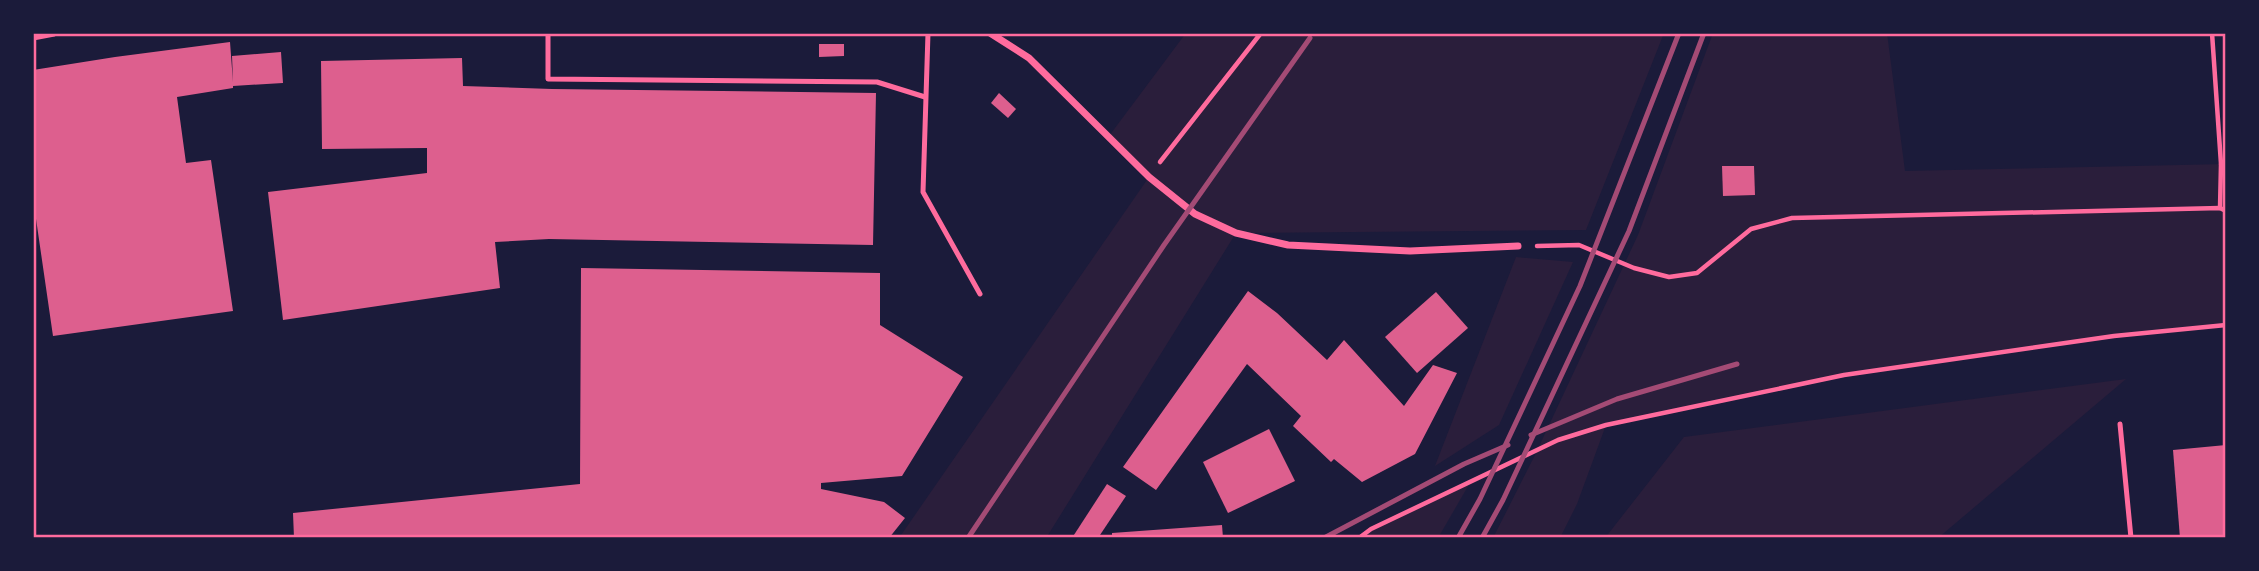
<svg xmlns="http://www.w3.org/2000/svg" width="2259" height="571" font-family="Merriweather,serif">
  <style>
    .green { fill: #2a1e3b }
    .building { fill: #dd5f8e }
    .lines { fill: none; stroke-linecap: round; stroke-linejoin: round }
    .path { stroke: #ff6b9d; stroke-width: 4.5 }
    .service { stroke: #ff6b9d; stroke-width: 5 }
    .minor { stroke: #ff6b9d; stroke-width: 7 }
    .rail { stroke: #a44b75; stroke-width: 5 }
    .neatline { fill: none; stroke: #ff6b9d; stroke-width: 2.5 }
  </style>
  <rect width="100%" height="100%" fill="#1b1b3a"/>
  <g class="green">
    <path d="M 1186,33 L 1664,33 L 1586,230 L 1236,233 L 1048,535 L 1051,538 L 899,538 L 1149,177 L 1109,136 Z"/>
    <path d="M 1713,33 L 1887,33 L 1905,171 L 2226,164 L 2226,325 L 2114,336 L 1844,375 L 1606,425 L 1577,504 L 1560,538 L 1493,538 L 1535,455 L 1638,235 Z"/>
    <path d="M 1516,257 L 1573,262 L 1499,425 L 1435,466 Z"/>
    <path d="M 2126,379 L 1938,538 L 1605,538 L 1684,437 Z"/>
    <path d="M 1471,481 L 1438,538 L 1355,538 Z"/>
  </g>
  <g class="building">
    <path d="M 230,42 L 233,82 L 232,56 L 281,52 L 283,83 L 233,86 L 233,88 L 177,97 L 186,163 L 211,160 L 233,311 L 53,336 L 33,198 L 33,70 L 115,57 Z"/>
    <path d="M 819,44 L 844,44 L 844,56 L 819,57 Z"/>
    <path d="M 462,58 L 463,86 L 552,89 L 876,93 L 873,245 L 549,239 L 495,242 L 500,288 L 283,320 L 268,192 L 427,173 L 427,148 L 322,149 L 321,61 Z"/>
    <path d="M 999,93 L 1016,109 L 1008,118 L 991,103 Z"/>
    <path d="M 1722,166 L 1754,166 L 1755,195 L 1723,196 Z"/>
    <path d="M 581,268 L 880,273 L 880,325 L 963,377 L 902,476 L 821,483 L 821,489 L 884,502 L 905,518 L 889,538 L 294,538 L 293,513 L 580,484 Z"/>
    <path d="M 1248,291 L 1277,313 L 1327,360 L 1344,340 L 1404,406 L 1433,365 L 1457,373 L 1415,454 L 1362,482 L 1334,459 L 1331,462 L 1293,426 L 1301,416 L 1247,364 L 1156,490 L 1123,467 Z"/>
    <path d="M 1436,292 L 1468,328 L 1417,373 L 1385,337 Z"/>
    <path d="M 1269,429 L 1295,481 L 1228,513 L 1203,462 Z"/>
    <path d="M 2226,445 L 2226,538 L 2180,538 L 2173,450 Z"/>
    <path d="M 1107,484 L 1126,496 L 1098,538 L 1072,538 Z"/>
    <path d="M 1222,525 L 1223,538 L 1112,538 L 1112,533 Z"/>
  </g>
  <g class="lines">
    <g class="path">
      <path d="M 2212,33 L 2221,164"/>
      <path d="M 1160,162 L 1261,33"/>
      <path d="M 2220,208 L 2221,164 L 2226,164"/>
      <path d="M 1537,246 L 1579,245 L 1634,268 L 1669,277 L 1697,273 L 1751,229 L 1792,218 L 2220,208 L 2226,211"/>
      <path d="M 1359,538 L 1371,529 L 1558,440 L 1606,425 L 1844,375 L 2114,336 L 2226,325"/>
    </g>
    <g class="service">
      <path d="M 548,33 L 548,79 L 877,82 L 925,97"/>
      <path d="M 928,33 L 923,192 L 980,294"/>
      <path d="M 2120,424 L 2131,538"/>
    </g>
    <g class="minor">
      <path d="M 990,33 L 1029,58 L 1149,177 L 1195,214 L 1236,233 L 1288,245 L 1410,251 L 1518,246"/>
      <path d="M 33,37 L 54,33"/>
    </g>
    <g class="rail">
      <path d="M 1531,435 L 1617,399 L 1737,364"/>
      <path d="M 968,538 L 1164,245 L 1310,38"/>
      <path d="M 1324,538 L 1464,464 L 1508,445"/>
      <path d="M 1458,538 L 1480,499 L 1580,286 L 1679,33"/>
      <path d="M 1482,538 L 1503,500 L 1629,231 L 1704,33"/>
    </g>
  </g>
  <rect width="2259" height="571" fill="none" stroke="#1b1b3a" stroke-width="70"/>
  <rect x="35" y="35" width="2189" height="501" class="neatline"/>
</svg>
